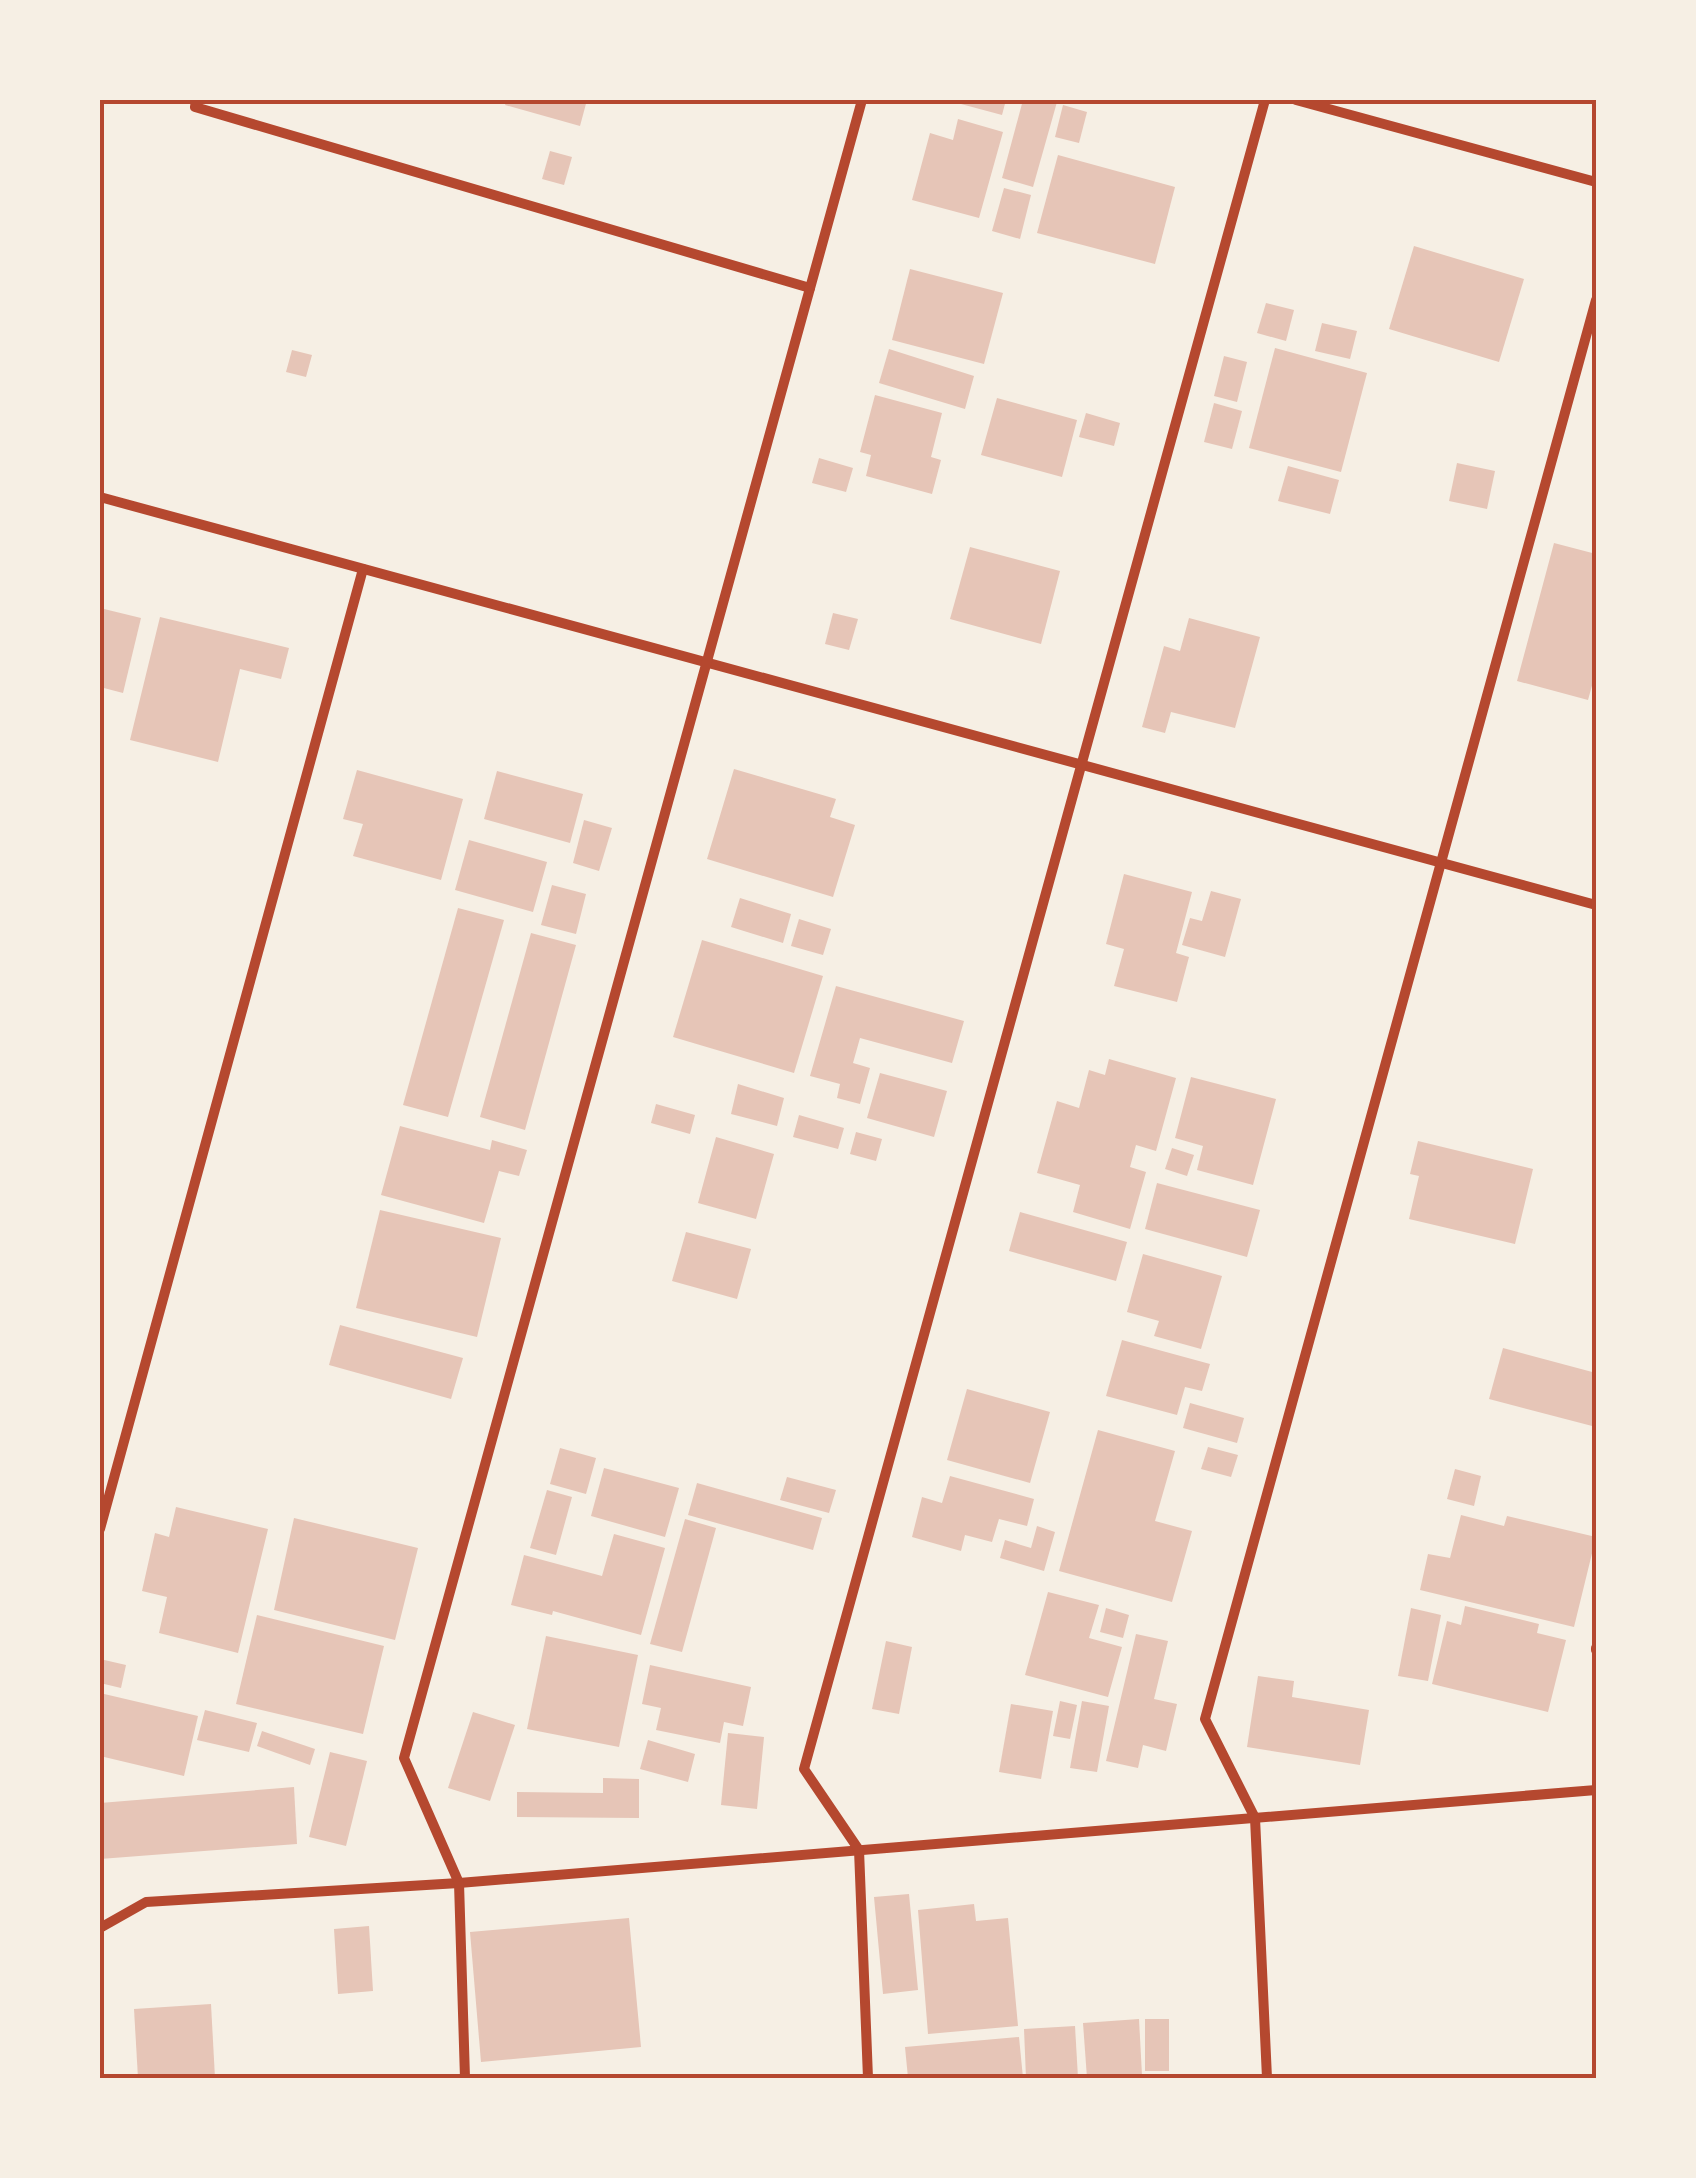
<svg xmlns="http://www.w3.org/2000/svg" width="1696" height="2178" font-family="'Roboto Condensed',sans-serif">
  <style>
    .building { fill: #e6c5b7 }
    .lines { fill: none; stroke-linecap: round; stroke-linejoin: round }
    .minor { stroke: #b5482f; stroke-width: 10 }
    .neatline { fill: none; stroke: #b5482f; stroke-width: 4 }
  </style>
  <rect width="100%" height="100%" fill="#f6efe4"/>
  <g class="building">
    <path d="M 507,100 L 587,100 L 580,126 L 505,105 Z"/>
    <path d="M 962,100 L 1006,100 L 1002,115 L 961,104 Z"/>
    <path d="M 1023,100 L 1057,102 L 1033,187 L 1002,178 Z"/>
    <path d="M 1063,105 L 1087,112 L 1079,143 L 1055,137 Z"/>
    <path d="M 958,119 L 1003,132 L 979,218 L 912,200 L 930,133 L 953,140 Z"/>
    <path d="M 550,151 L 572,157 L 564,185 L 542,179 Z"/>
    <path d="M 1058,155 L 1175,187 L 1155,264 L 1037,233 Z"/>
    <path d="M 1004,188 L 1031,195 L 1020,239 L 992,231 Z"/>
    <path d="M 1414,246 L 1524,279 L 1499,362 L 1389,329 Z"/>
    <path d="M 910,269 L 1003,293 L 984,364 L 892,340 Z"/>
    <path d="M 1266,303 L 1294,310 L 1286,341 L 1257,333 Z"/>
    <path d="M 1322,323 L 1357,331 L 1350,359 L 1315,351 Z"/>
    <path d="M 1275,348 L 1367,373 L 1341,472 L 1249,448 Z"/>
    <path d="M 889,349 L 974,376 L 965,409 L 879,383 Z"/>
    <path d="M 292,350 L 312,355 L 306,377 L 286,372 Z"/>
    <path d="M 1224,356 L 1247,362 L 1237,402 L 1214,396 Z"/>
    <path d="M 875,395 L 942,413 L 931,457 L 941,460 L 932,494 L 866,476 L 871,455 L 860,452 Z"/>
    <path d="M 997,398 L 1077,420 L 1062,477 L 981,455 Z"/>
    <path d="M 1214,403 L 1242,411 L 1232,449 L 1204,442 Z"/>
    <path d="M 1086,413 L 1120,423 L 1114,446 L 1079,437 Z"/>
    <path d="M 819,458 L 853,468 L 846,492 L 812,483 Z"/>
    <path d="M 1457,463 L 1495,471 L 1487,509 L 1449,501 Z"/>
    <path d="M 1288,466 L 1339,480 L 1330,514 L 1278,501 Z"/>
    <path d="M 1554,543 L 1596,554 L 1596,683 L 1593,682 L 1588,700 L 1517,681 Z"/>
    <path d="M 970,547 L 1060,571 L 1041,644 L 950,619 Z"/>
    <path d="M 100,608 L 141,618 L 123,693 L 100,687 Z"/>
    <path d="M 833,613 L 858,619 L 849,650 L 825,644 Z"/>
    <path d="M 160,617 L 289,648 L 281,679 L 240,669 L 218,762 L 130,740 Z"/>
    <path d="M 1189,618 L 1260,637 L 1235,728 L 1171,712 L 1165,733 L 1142,727 L 1164,646 L 1180,651 Z"/>
    <path d="M 734,769 L 836,799 L 830,817 L 855,825 L 833,897 L 707,859 Z"/>
    <path d="M 357,770 L 463,799 L 441,880 L 353,856 L 363,824 L 343,819 Z"/>
    <path d="M 497,771 L 583,794 L 570,843 L 484,819 Z"/>
    <path d="M 584,820 L 612,828 L 599,871 L 573,863 Z"/>
    <path d="M 469,840 L 547,862 L 533,912 L 455,890 Z"/>
    <path d="M 1124,874 L 1192,892 L 1176,953 L 1189,957 L 1177,1002 L 1114,986 L 1124,949 L 1106,944 Z"/>
    <path d="M 552,885 L 586,894 L 576,934 L 541,925 Z"/>
    <path d="M 1211,891 L 1241,899 L 1225,957 L 1182,945 L 1190,918 L 1202,921 Z"/>
    <path d="M 740,898 L 791,914 L 783,943 L 731,927 Z"/>
    <path d="M 458,908 L 504,920 L 448,1117 L 403,1105 Z"/>
    <path d="M 799,919 L 831,929 L 823,955 L 791,946 Z"/>
    <path d="M 531,933 L 576,945 L 525,1130 L 480,1117 Z"/>
    <path d="M 702,940 L 823,976 L 794,1073 L 673,1037 Z"/>
    <path d="M 836,986 L 964,1021 L 952,1063 L 860,1038 L 853,1063 L 870,1068 L 860,1104 L 837,1098 L 840,1084 L 810,1076 Z"/>
    <path d="M 1109,1059 L 1176,1078 L 1156,1151 L 1136,1145 L 1130,1167 L 1146,1172 L 1130,1229 L 1073,1212 L 1080,1185 L 1037,1173 L 1057,1101 L 1079,1108 L 1089,1070 L 1105,1075 Z"/>
    <path d="M 880,1073 L 947,1091 L 934,1137 L 867,1118 Z"/>
    <path d="M 1191,1077 L 1276,1099 L 1253,1185 L 1197,1170 L 1203,1146 L 1175,1138 Z"/>
    <path d="M 738,1084 L 784,1098 L 777,1126 L 731,1114 Z"/>
    <path d="M 656,1104 L 695,1115 L 690,1134 L 651,1123 Z"/>
    <path d="M 799,1115 L 844,1128 L 838,1149 L 793,1137 Z"/>
    <path d="M 400,1126 L 490,1150 L 492,1140 L 527,1150 L 519,1176 L 499,1171 L 484,1223 L 381,1195 Z"/>
    <path d="M 856,1132 L 882,1139 L 876,1161 L 850,1154 Z"/>
    <path d="M 716,1137 L 774,1154 L 756,1219 L 698,1203 Z"/>
    <path d="M 1418,1141 L 1533,1169 L 1515,1244 L 1409,1219 L 1419,1176 L 1410,1174 Z"/>
    <path d="M 1172,1148 L 1194,1155 L 1187,1176 L 1165,1169 Z"/>
    <path d="M 1157,1183 L 1260,1210 L 1247,1257 L 1145,1229 Z"/>
    <path d="M 380,1210 L 501,1238 L 477,1337 L 356,1308 Z"/>
    <path d="M 1020,1212 L 1127,1242 L 1116,1281 L 1009,1251 Z"/>
    <path d="M 686,1232 L 751,1249 L 737,1299 L 672,1281 Z"/>
    <path d="M 1143,1254 L 1222,1276 L 1201,1349 L 1154,1336 L 1159,1321 L 1127,1312 Z"/>
    <path d="M 340,1325 L 463,1358 L 451,1399 L 329,1365 Z"/>
    <path d="M 1122,1340 L 1210,1364 L 1202,1391 L 1185,1387 L 1177,1415 L 1106,1396 Z"/>
    <path d="M 1503,1348 L 1596,1373 L 1596,1427 L 1489,1399 Z"/>
    <path d="M 967,1389 L 1050,1412 L 1030,1483 L 947,1460 Z"/>
    <path d="M 1190,1403 L 1244,1418 L 1237,1443 L 1183,1428 Z"/>
    <path d="M 1098,1430 L 1175,1451 L 1155,1521 L 1192,1531 L 1172,1602 L 1059,1571 Z"/>
    <path d="M 1208,1447 L 1238,1455 L 1231,1477 L 1201,1469 Z"/>
    <path d="M 560,1448 L 596,1458 L 586,1494 L 550,1484 Z"/>
    <path d="M 604,1468 L 679,1488 L 665,1537 L 591,1516 Z"/>
    <path d="M 1455,1469 L 1481,1476 L 1474,1506 L 1447,1499 Z"/>
    <path d="M 950,1476 L 1034,1499 L 1027,1526 L 999,1519 L 992,1542 L 965,1535 L 961,1551 L 912,1537 L 922,1497 L 942,1503 Z"/>
    <path d="M 787,1477 L 836,1490 L 829,1513 L 780,1500 Z"/>
    <path d="M 697,1483 L 822,1518 L 813,1550 L 688,1515 Z"/>
    <path d="M 547,1490 L 572,1497 L 556,1555 L 530,1548 Z"/>
    <path d="M 176,1507 L 268,1529 L 238,1653 L 159,1633 L 167,1597 L 142,1591 L 155,1533 L 169,1537 Z"/>
    <path d="M 1461,1515 L 1504,1526 L 1507,1516 L 1596,1537 L 1574,1627 L 1420,1590 L 1428,1554 L 1450,1558 Z"/>
    <path d="M 294,1518 L 418,1548 L 395,1640 L 274,1610 Z"/>
    <path d="M 685,1519 L 716,1528 L 682,1652 L 650,1644 Z"/>
    <path d="M 1037,1526 L 1055,1532 L 1044,1571 L 1000,1558 L 1005,1540 L 1031,1548 Z"/>
    <path d="M 614,1534 L 665,1548 L 641,1635 L 553,1611 L 552,1615 L 511,1605 L 524,1555 L 602,1576 Z"/>
    <path d="M 1048,1592 L 1099,1605 L 1089,1638 L 1122,1647 L 1108,1697 L 1025,1675 Z"/>
    <path d="M 1465,1606 L 1539,1624 L 1537,1633 L 1566,1640 L 1548,1712 L 1432,1684 L 1447,1621 L 1461,1625 Z"/>
    <path d="M 1106,1608 L 1129,1615 L 1123,1638 L 1100,1632 Z"/>
    <path d="M 1411,1608 L 1441,1615 L 1428,1681 L 1398,1676 Z"/>
    <path d="M 257,1615 L 384,1646 L 363,1734 L 236,1704 Z"/>
    <path d="M 1136,1634 L 1168,1641 L 1154,1699 L 1177,1704 L 1166,1751 L 1143,1745 L 1138,1768 L 1106,1761 Z"/>
    <path d="M 546,1636 L 638,1655 L 619,1747 L 527,1729 Z"/>
    <path d="M 886,1641 L 912,1647 L 899,1714 L 872,1709 Z"/>
    <path d="M 100,1659 L 126,1665 L 121,1688 L 100,1683 Z"/>
    <path d="M 650,1665 L 751,1687 L 743,1726 L 724,1722 L 720,1743 L 656,1730 L 661,1708 L 642,1704 Z"/>
    <path d="M 1258,1676 L 1294,1681 L 1292,1697 L 1369,1710 L 1360,1765 L 1247,1747 Z"/>
    <path d="M 100,1693 L 198,1716 L 184,1776 L 100,1756 Z"/>
    <path d="M 1060,1701 L 1077,1705 L 1070,1739 L 1053,1736 Z"/>
    <path d="M 1082,1701 L 1109,1706 L 1097,1772 L 1070,1768 Z"/>
    <path d="M 1011,1704 L 1053,1711 L 1041,1779 L 999,1772 Z"/>
    <path d="M 205,1710 L 257,1723 L 249,1752 L 197,1740 Z"/>
    <path d="M 473,1712 L 515,1725 L 490,1801 L 448,1788 Z"/>
    <path d="M 262,1731 L 315,1749 L 310,1765 L 257,1746 Z"/>
    <path d="M 728,1733 L 764,1737 L 757,1809 L 721,1805 Z"/>
    <path d="M 648,1740 L 695,1754 L 688,1782 L 640,1769 Z"/>
    <path d="M 330,1752 L 367,1761 L 346,1846 L 309,1837 Z"/>
    <path d="M 603,1778 L 639,1779 L 639,1818 L 517,1817 L 517,1792 L 603,1793 Z"/>
    <path d="M 294,1787 L 297,1844 L 100,1859 L 100,1803 Z"/>
    <path d="M 909,1894 L 918,1990 L 883,1994 L 874,1897 Z"/>
    <path d="M 974,1904 L 976,1921 L 1008,1918 L 1018,2026 L 928,2034 L 918,1910 Z"/>
    <path d="M 629,1918 L 641,2047 L 481,2062 L 470,1932 Z"/>
    <path d="M 369,1926 L 373,1991 L 338,1994 L 334,1929 Z"/>
    <path d="M 211,2004 L 215,2078 L 138,2078 L 134,2009 Z"/>
    <path d="M 1139,2019 L 1142,2075 L 1087,2078 L 1083,2023 Z"/>
    <rect x="1145" y="2019" width="24" height="52"/>
    <path d="M 1075,2026 L 1078,2078 L 1026,2078 L 1024,2029 Z"/>
    <path d="M 1019,2037 L 1023,2078 L 908,2078 L 905,2047 Z"/>
  </g>
  <g class="lines">
    <g class="minor">
      <path d="M 196,100 L 195,107 L 810,288"/>
      <path d="M 1296,100 L 1596,182"/>
      <path d="M 100,497 L 1596,905"/>
      <path d="M 100,1529 L 363,569"/>
      <path d="M 1596,1648 L 1596,1650"/>
      <path d="M 100,1928 L 146,1902 L 459,1883 L 1596,1790"/>
      <path d="M 465,2078 L 459,1883 L 404,1758 L 862,100"/>
      <path d="M 868,2078 L 859,1850 L 804,1769 L 1265,100"/>
      <path d="M 1267,2078 L 1255,1818 L 1205,1719 L 1596,300"/>
    </g>
  </g>
  <rect width="1696" height="2178" fill="none" stroke="#f6efe4" stroke-width="205"/>
  <rect x="102" y="102" width="1492" height="1974" class="neatline"/>
</svg>
